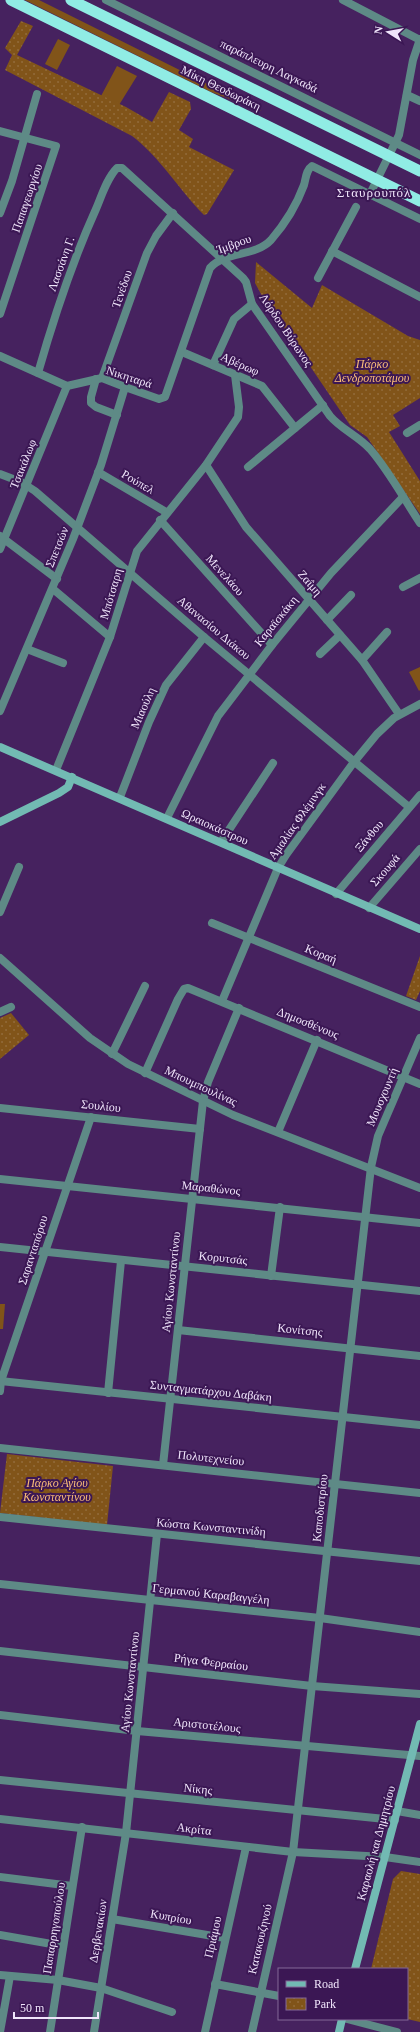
<svg xmlns="http://www.w3.org/2000/svg" width="420" height="2032" font-family="Georgia,serif">
  <style>
    .grass { fill: #815419 }
    .park { fill: url(#park-dots) }
    .lines { fill: none; stroke-linecap: round; stroke-linejoin: round }
    .minor { stroke: #5e8a86; stroke-width: 8 }
    .tertiary { stroke: #5e8a86; stroke-width: 8 }
    .secondary { stroke: #72bab3; stroke-width: 8 }
    .trunk { stroke: #90ece4; stroke-width: 11 }
    .labels { text-anchor: middle; dominant-baseline: central; stroke-width: 4; stroke-linejoin: round; paint-order: stroke }
    .street-label { font-size: 12px; fill: #f0e5fb; stroke: #3b1754 }
    .park-label { font-size: 12px; font-style: italic; fill: #fabd78; stroke: #3b1754 }
    .neighbourhood-label { font-size: 13px; letter-spacing: 1px; fill: #f0e5fb; stroke: #3b1754 }
  </style>
  <defs>
    <pattern id="park-dots" width="8" height="8" patternUnits="userSpaceOnUse"><rect width="8" height="8" fill="#815419"/><path d="M2 2h.1M6 6h.1" fill="none" stroke="#936c3b" stroke-width="1.8" stroke-linecap="round"/></pattern>
  </defs>
  <rect width="100%" height="100%" fill="#46225f"/>
  <g class="grass">
    <path d="M 25,0 L 39,0 L 262,111 L 211,92 Z"/>
    <path d="M 58,39 L 70,45 L 57,70 L 45,64 Z"/>
    <path d="M 117,66 L 137,76 L 119,105 L 101,96 Z"/>
    <path d="M 420,667 L 420,690 L 419,691 L 409,672 Z"/>
    <path d="M 0,1304 L 5,1304 L 3,1329 L 0,1329 Z"/>
  </g>
  <g class="park">
    <path d="M 21,21 L 33,26 L 17,55 L 126,107 L 152,122 L 169,92 L 190,102 L 191,109 L 179,130 L 193,139 L 189,147 L 234,170 L 207,214 L 204,215 C 179,190 160,157 132,136 L 5,70 L 12,55 L 5,48 Z"/>
    <path d="M 256,262 L 312,308 L 322,285 L 408,336 L 420,340 L 420,398 L 393,415 L 400,426 L 389,432 L 420,481 L 420,514 L 367,437 L 350,425 L 261,294 L 255,283 Z"/>
    <path d="M 420,956 L 420,991 L 416,1000 L 406,996 Z"/>
    <path d="M 11,1013 L 29,1035 L 0,1059 L 0,1018 Z"/>
    <path d="M 7,1454 L 113,1466 L 107,1525 L 0,1513 Z"/>
    <path d="M 401,1871 L 420,1874 L 420,2022 L 407,2019 L 407,1969 L 371,1969 L 393,1879 Z"/>
  </g>
  <g class="lines">
    <g class="minor">
      <path d="M 407,95 L 420,101"/>
      <path d="M 0,131 L 56,146 L 0,314"/>
      <path d="M 0,213 L 12,181 L 37,94"/>
      <path d="M 332,251 L 420,297"/>
      <path d="M 318,278 L 356,207"/>
      <path d="M 182,352 L 262,386 L 295,428"/>
      <path d="M 0,356 L 67,386 L 102,378 L 125,387"/>
      <path d="M 213,365 L 234,319 L 252,304"/>
      <path d="M 38,373 C 54,317 72,262 96,209 C 102,195 107,178 117,168 L 122,168 L 243,278 L 246,282 L 252,304 L 330,416 C 341,429 358,436 370,449 C 389,471 404,499 420,523"/>
      <path d="M 102,378 L 147,253 L 156,236 L 173,213"/>
      <path d="M 96,379 L 91,397 L 91,403 L 96,407 L 117,415"/>
      <path d="M 407,433 L 420,425"/>
      <path d="M 206,465 L 246,527 L 362,660 L 399,714"/>
      <path d="M 248,467 L 323,405"/>
      <path d="M 98,472 L 166,512"/>
      <path d="M 0,474 L 21,482 L 35,491 L 204,637 L 409,807"/>
      <path d="M 160,520 L 272,645"/>
      <path d="M 0,536 L 57,579"/>
      <path d="M 0,549 L 67,386"/>
      <path d="M 403,587 L 420,578"/>
      <path d="M 53,589 L 110,637"/>
      <path d="M 327,620 L 351,595"/>
      <path d="M 27,649 L 63,663"/>
      <path d="M 320,654 L 340,635"/>
      <path d="M 362,660 L 387,632"/>
      <path d="M 56,770 L 110,637 L 137,551 L 206,465 L 238,417 L 239,407 L 235,375"/>
      <path d="M 120,797 L 149,722 L 166,685 L 204,637"/>
      <path d="M 167,818 L 218,716 L 272,645 L 331,573 L 403,497"/>
      <path d="M 221,842 L 273,763"/>
      <path d="M 336,894 L 420,795"/>
      <path d="M 369,908 L 420,849"/>
      <path d="M 0,912 L 19,867"/>
      <path d="M 212,923 L 420,1007"/>
      <path d="M 222,1001 L 278,868 L 286,855 L 354,762 L 377,734 L 394,718 L 420,704"/>
      <path d="M 0,1012 L 11,1007"/>
      <path d="M 112,1054 L 145,986"/>
      <path d="M 145,1073 L 178,999 L 184,989 L 188,988 L 420,1084"/>
      <path d="M 203,1101 L 208,1082 L 239,1008"/>
      <path d="M 0,1108 L 200,1129"/>
      <path d="M 278,1132 L 317,1040"/>
      <path d="M 0,1179 L 420,1223"/>
      <path d="M 0,1247 L 420,1291"/>
      <path d="M 271,1276 L 280,1207"/>
      <path d="M 178,1330 L 420,1356"/>
      <path d="M 0,1381 L 420,1425"/>
      <path d="M 0,1391 L 1,1381 L 91,1117"/>
      <path d="M 108,1393 L 121,1261"/>
      <path d="M 0,1584 L 320,1618 L 420,1632"/>
      <path d="M 0,1651 L 312,1686 L 420,1694"/>
      <path d="M 0,1715 L 137,1731 L 420,1756"/>
      <path d="M 0,1780 L 395,1820"/>
      <path d="M 397,1811 L 420,1815"/>
      <path d="M 385,1857 L 420,1862"/>
      <path d="M 0,1877 L 72,1886"/>
      <path d="M 112,1919 L 225,1938"/>
      <path d="M 0,1935 L 63,1946"/>
      <path d="M 0,1975 L 58,1980 L 101,1988 L 172,2012"/>
      <path d="M 215,1984 L 279,1996"/>
      <path d="M 347,2019 L 397,2032"/>
      <path d="M 0,2032 L 10,1976"/>
      <path d="M 50,2032 L 82,1827"/>
      <path d="M 94,2032 L 126,1833 L 157,1534"/>
      <path d="M 205,2032 L 246,1847"/>
      <path d="M 252,2032 L 293,1852 L 371,1167 L 378,1136 L 420,1038"/>
    </g>
    <g class="tertiary">
      <path d="M 106,0 L 420,155"/>
      <path d="M 343,0 L 420,40"/>
      <path d="M 370,194 L 399,135 L 413,60 L 420,39"/>
      <path d="M 0,711 L 73,539 L 101,465 L 125,387 L 159,399 L 165,397 L 210,268 C 225,251 255,257 271,240 C 284,225 297,204 304,185 C 306,178 306,170 312,166 L 420,219"/>
      <path d="M 0,958 L 90,1038 L 128,1064 L 233,1115 L 420,1188"/>
      <path d="M 0,1448 L 420,1493"/>
      <path d="M 163,1465 L 203,1101"/>
      <path d="M 0,1517 L 420,1561"/>
      <path d="M 0,1819 L 293,1852 L 385,1857"/>
    </g>
    <g class="secondary">
      <path d="M 0,747 L 420,929"/>
      <path d="M 0,822 L 59,793 L 68,787 L 72,777"/>
      <path d="M 355,1969 L 420,1724"/>
      <path d="M 339,2032 L 342,2019"/>
    </g>
    <g class="trunk">
      <path d="M 11,0 L 420,201"/>
      <path d="M 71,0 L 420,171"/>
    </g>
  </g>
  <g class="labels">
    <g class="street-label">
      <text transform="translate(269 66) rotate(26)">παράπλευρη Λαγκαδά</text>
      <text transform="translate(221 88) rotate(26)">Μίκη Θεοδωράκη</text>
      <text transform="translate(27 198) rotate(-71)">Παπαγεωργίου</text>
      <text transform="translate(234 244) rotate(-20)">Ίμβρου</text>
      <text transform="translate(61 264) rotate(-70)">Λασσάνη Γ.</text>
      <text transform="translate(122 289) rotate(-71)">Τενέδου</text>
      <text transform="translate(286 330) rotate(56)">Λόρδου Βύρωνος</text>
      <text transform="translate(240 364) rotate(24)">Αβέρωφ</text>
      <text transform="translate(129 377) rotate(18)">Νικηταρά</text>
      <text transform="translate(23 464) rotate(-68)">Τσακάλωφ</text>
      <text transform="translate(138 482) rotate(30)">Ρούπελ</text>
      <text transform="translate(57 547) rotate(-68)">Σπετσών</text>
      <text transform="translate(225 575) rotate(48)">Μενελάου</text>
      <text transform="translate(310 583) rotate(49)">Ζαΐμη</text>
      <text transform="translate(111 594) rotate(-74)">Μπότσαρη</text>
      <text transform="translate(276 621) rotate(-51)">Καραϊσκάκη</text>
      <text transform="translate(214 628) rotate(40)">Αθανασίου Διάκου</text>
      <text transform="translate(143 708) rotate(-66)">Μιαούλη</text>
      <text transform="translate(297 821) rotate(-55)">Αμαλίας Φλέμινγκ</text>
      <text transform="translate(215 827) rotate(24)">Ωραιοκάστρου</text>
      <text transform="translate(369 836) rotate(-50)">Ξάνθου</text>
      <text transform="translate(385 870) rotate(-49)">Σκουφά</text>
      <text transform="translate(321 954) rotate(22)">Κοραή</text>
      <text transform="translate(308 1023) rotate(22)">Δημοσθένους</text>
      <text transform="translate(201 1086) rotate(25)">Μπουμπουλίνας</text>
      <text transform="translate(382 1097) rotate(-67)">Μουσχουντή</text>
      <text transform="translate(101 1106) rotate(6)">Σουλίου</text>
      <text transform="translate(211 1188) rotate(6)">Μαραθώνος</text>
      <text transform="translate(33 1250) rotate(-72)">Σαρανταπόρου</text>
      <text transform="translate(223 1258) rotate(6)">Κορυτσάς</text>
      <text transform="translate(171 1282) rotate(-84)">Αγίου Κωνσταντίνου</text>
      <text transform="translate(300 1330) rotate(6)">Κονίτσης</text>
      <text transform="translate(211 1391) rotate(6)">Συνταγματάρχου Δαβάκη</text>
      <text transform="translate(211 1458) rotate(6)">Πολυτεχνείου</text>
      <text transform="translate(320 1508) rotate(-84)">Καποδιστρίου</text>
      <text transform="translate(211 1527) rotate(5)">Κώστα Κωνσταντινίδη</text>
      <text transform="translate(211 1594) rotate(6)">Γερμανού Καραβαγγέλη</text>
      <text transform="translate(211 1662) rotate(7)">Ρήγα Φερραίου</text>
      <text transform="translate(130 1682) rotate(-84)">Αγίου Κωνσταντίνου</text>
      <text transform="translate(207 1725) rotate(6)">Αριστοτέλους</text>
      <text transform="translate(198 1789) rotate(6)">Νίκης</text>
      <text transform="translate(194 1829) rotate(7)">Ακρίτα</text>
      <text transform="translate(376 1843) rotate(-75)">Καραολή και Δημητρίου</text>
      <text transform="translate(171 1917) rotate(10)">Κυπρίου</text>
      <text transform="translate(54 1928) rotate(-81)">Παπαρρηγοπούλου</text>
      <text transform="translate(98 1931) rotate(-81)">Δερβενακίων</text>
      <text transform="translate(213 1937) rotate(-77)">Πριάμου</text>
      <text transform="translate(260 1939) rotate(-77)">Κατακουζηνού</text>
    </g>
    <g class="park-label">
      <text x="372" y="364">Πάρκο<tspan x="372" dy="14">Δενδροποτάμου</tspan></text>
      <text x="57" y="1483">Πάρκο Αγίου<tspan x="57" dy="14">Κωνσταντίνου</tspan></text>
    </g>
    <g class="neighbourhood-label">
      <text x="374" y="192">Σταυρουπόλ</text>
    </g>
  </g>
  <rect x="278" y="1968" width="130" height="52" fill="#3b1754" stroke="#836997"/>
  <rect x="286" y="1981" width="20" height="6" fill="#72bab3" stroke="#836997"/>
  <text x="314" y="1988" font-size="12" fill="#f0e5fb">Road</text>
  <rect x="286" y="1998" width="20" height="12" fill="url(#park-dots)" stroke="#836997"/>
  <text x="314" y="2008" font-size="12" fill="#f0e5fb">Park</text>
  <g transform="translate(388 32) rotate(281)" stroke="#3b1754" stroke-width="3" paint-order="stroke">
  <path d="M0-3L7 15L0 10L-7 15Z" fill="#f0e5fb"/>
  <text y="-6" font-size="11" font-weight="bold" text-anchor="middle" fill="#f0e5fb">N</text>
  </g>
  <path d="M14 2012v6h84v-6" fill="none" stroke="#f0e5fb" stroke-width="2"/>
  <text x="20" y="2012" font-size="12" fill="#f0e5fb" stroke="#3b1754" stroke-width="3" paint-order="stroke">50 m</text>
</svg>
